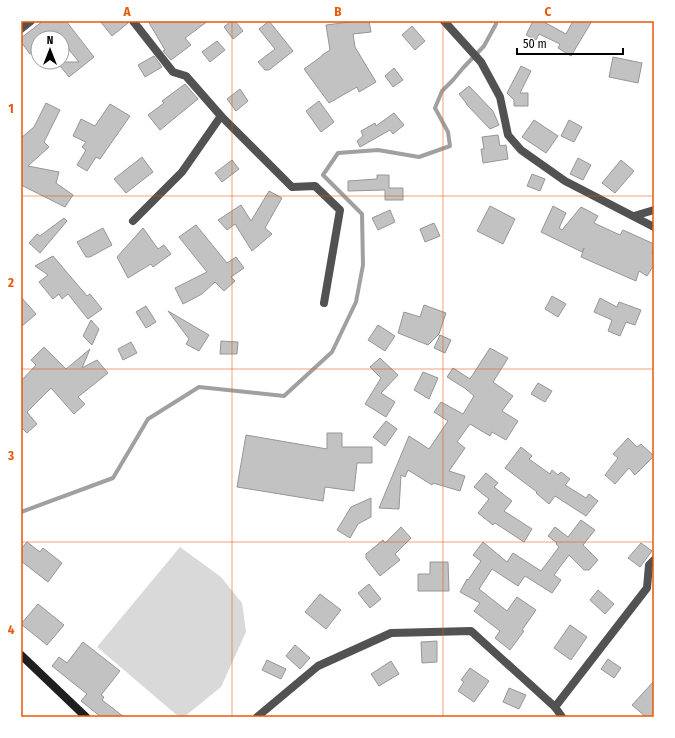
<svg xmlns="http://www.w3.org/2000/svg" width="675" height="738" font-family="'Fira Sans Condensed',sans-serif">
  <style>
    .grass { fill: #d9d9d9 }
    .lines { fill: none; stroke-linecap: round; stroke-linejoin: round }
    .stream { stroke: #a0a0a0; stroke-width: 4 }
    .building { fill: #c2c2c2; stroke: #969696 }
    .street { stroke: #525252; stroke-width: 8 }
    .secondary { stroke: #1f1f1f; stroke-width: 8 }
    .grid { fill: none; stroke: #e8590c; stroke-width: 1; stroke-opacity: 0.55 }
    .neatline { fill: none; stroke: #e8590c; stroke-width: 1.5 }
    .grid-label { font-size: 13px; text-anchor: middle; font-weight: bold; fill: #e8590c }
  </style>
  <rect width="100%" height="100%" fill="#fff"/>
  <path class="grass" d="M 180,547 L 221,577 L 242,603 L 246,632 L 221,687 L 184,717 L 179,717 L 97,647 Z"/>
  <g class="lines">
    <path class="stream" d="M 21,512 L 113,478 L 148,419 L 199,387 L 284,396 L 332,352 L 356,302 L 363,265 L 362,214 L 323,175 L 338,153 L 378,150 L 419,157 L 450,146 L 448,132 L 435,108 L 442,91 L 453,80 L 463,68 L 484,46 L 496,24 L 496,21"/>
  </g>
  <g class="building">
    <path d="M 43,21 L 66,21 L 94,57 L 69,77 L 57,62 L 79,62 L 62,41 L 62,38 L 38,38 L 38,48 L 30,54 L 21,42 L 21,38 Z"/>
    <path d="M 100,21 L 128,21 L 128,23 L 112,36 Z"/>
    <path d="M 148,21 L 208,21 L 185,38 L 191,45 L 171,60 L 163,51 L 165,50 Z"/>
    <path d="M 231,21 L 235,21 L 243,31 L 233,39 L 224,27 Z"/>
    <path d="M 269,21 L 293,51 L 269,70 L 265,70 L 258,62 L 275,49 L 259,29 Z"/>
    <path d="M 358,21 L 369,21 L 371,32 L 353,34 L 355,47 L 376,82 L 359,92 L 357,87 L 329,103 L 304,69 L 322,56 L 322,55 L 330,50 L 326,25 Z"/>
    <path d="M 533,21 L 542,21 L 566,34 L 573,21 L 592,21 L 571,56 L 558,48 L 560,44 L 539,34 L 536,40 L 526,35 Z"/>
    <path d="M 412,26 L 425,41 L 415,50 L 402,35 Z"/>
    <path d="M 217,41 L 225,50 L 210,62 L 202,52 Z"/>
    <path d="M 154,56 L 162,67 L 145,77 L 138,65 Z"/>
    <path d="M 613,57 L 642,63 L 638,83 L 609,77 Z"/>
    <path d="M 521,66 L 531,71 L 520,93 L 528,93 L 528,106 L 514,106 L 514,100 L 507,93 Z"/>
    <path d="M 394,68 L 403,80 L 393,87 L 385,76 Z"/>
    <path d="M 185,84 L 198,99 L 160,130 L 148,115 L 164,103 L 162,101 Z"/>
    <path d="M 469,86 L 493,111 L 499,125 L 490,129 L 466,104 L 467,104 L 459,94 Z"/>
    <path d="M 240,89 L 248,101 L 236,111 L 227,99 Z"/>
    <path d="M 319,101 L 334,122 L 321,132 L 306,111 Z"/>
    <path d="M 46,103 L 60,110 L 44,142 L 49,147 L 28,166 L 59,172 L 56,183 L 73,195 L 65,207 L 21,185 L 21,138 L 34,127 Z"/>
    <path d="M 110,104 L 130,116 L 100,159 L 96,157 L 87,171 L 77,165 L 86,150 L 82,147 L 86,142 L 73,136 L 81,119 L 95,126 Z"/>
    <path d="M 394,113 L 404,125 L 393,134 L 390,130 L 360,147 L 357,141 L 363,136 L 361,131 L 375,123 L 376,126 Z"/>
    <path d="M 534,120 L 558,136 L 546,153 L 522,137 Z"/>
    <path d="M 569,120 L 582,127 L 574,142 L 561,136 Z"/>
    <path d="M 498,135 L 500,146 L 506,145 L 508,159 L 483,163 L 481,149 L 484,149 L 482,137 Z"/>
    <path d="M 142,157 L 153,172 L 126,193 L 114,179 Z"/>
    <path d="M 578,158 L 591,165 L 583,180 L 570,174 Z"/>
    <path d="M 232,160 L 239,169 L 222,182 L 215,173 Z"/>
    <path d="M 621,160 L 634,171 L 615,193 L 602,183 Z"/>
    <path d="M 532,174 L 545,179 L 540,191 L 527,186 Z"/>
    <path d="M 377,175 L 389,175 L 389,188 L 403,188 L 403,200 L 385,200 L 385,190 L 348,191 L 348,181 L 377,179 Z"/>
    <path d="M 269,191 L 282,198 L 265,228 L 272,234 L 252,251 L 235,224 L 227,230 L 218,220 L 241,205 L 251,221 Z"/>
    <path d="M 490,206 L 515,219 L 503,244 L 477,231 Z"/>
    <path d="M 553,206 L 566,213 L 559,228 L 562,230 L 581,207 L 598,216 L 594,223 L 620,235 L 623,230 L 654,244 L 652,254 L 654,255 L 654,265 L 647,276 L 639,271 L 636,281 L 581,257 L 584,248 L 582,252 L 541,232 Z"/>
    <path d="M 390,210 L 395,222 L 378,230 L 372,218 Z"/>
    <path d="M 64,218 L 67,221 L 40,253 L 29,243 L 37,234 L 40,236 Z"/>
    <path d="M 434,223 L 440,236 L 425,242 L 420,229 Z"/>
    <path d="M 196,225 L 227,263 L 236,257 L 244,268 L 231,277 L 235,281 L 224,291 L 215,282 L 202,294 L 183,304 L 175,288 L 207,272 L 179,237 Z"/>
    <path d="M 103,228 L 112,245 L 90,257 L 86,257 L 77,242 Z"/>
    <path d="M 143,228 L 158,249 L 164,245 L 171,254 L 153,267 L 151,264 L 128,278 L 117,257 Z"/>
    <path d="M 53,256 L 87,296 L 90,294 L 102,309 L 88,319 L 68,294 L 62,299 L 59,294 L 53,299 L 39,282 L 48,275 L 35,266 Z"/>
    <path d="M 552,296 L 566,304 L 558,317 L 545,309 Z"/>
    <path d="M 21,297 L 36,314 L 21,327 Z"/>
    <path d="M 600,298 L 617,307 L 619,302 L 641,310 L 635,325 L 626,322 L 620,336 L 608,331 L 612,320 L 594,312 Z"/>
    <path d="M 424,305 L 446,313 L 439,334 L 428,345 L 398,333 L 404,312 L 420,317 Z"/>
    <path d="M 146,306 L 156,322 L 146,328 L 136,312 Z"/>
    <path d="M 168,311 L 209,335 L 199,351 L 186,344 L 189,339 Z"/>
    <path d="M 91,320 L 99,329 L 92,345 L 83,336 Z"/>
    <path d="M 378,325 L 395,336 L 385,351 L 368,340 Z"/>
    <path d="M 440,335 L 451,340 L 445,353 L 434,348 Z"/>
    <path d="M 221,341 L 238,342 L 237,354 L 220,354 Z"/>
    <path d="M 131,342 L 137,353 L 123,360 L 118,349 Z"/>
    <path d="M 44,347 L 66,369 L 90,349 L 82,368 L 97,360 L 108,373 L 78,397 L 85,404 L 74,414 L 51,388 L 27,412 L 37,424 L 27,433 L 21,427 L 21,381 L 36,365 L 31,360 Z"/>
    <path d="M 490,348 L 508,358 L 493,382 L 513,396 L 502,411 L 518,421 L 506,440 L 492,432 L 490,436 L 470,424 L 457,442 L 465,448 L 449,471 L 465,476 L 460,491 L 433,483 L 432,485 L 408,470 L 405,477 L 401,475 L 399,509 L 379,508 L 409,436 L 429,449 L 448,421 L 434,412 L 441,402 L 463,414 L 474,396 L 466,389 L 447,377 L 453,368 L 470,379 Z"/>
    <path d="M 380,358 L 398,375 L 381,393 L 395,402 L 386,417 L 365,404 L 381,378 L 370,367 Z"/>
    <path d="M 423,372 L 438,378 L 429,399 L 414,390 Z"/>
    <path d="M 538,383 L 552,391 L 545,402 L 531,394 Z"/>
    <path d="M 386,421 L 397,429 L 385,446 L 373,437 Z"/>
    <path d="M 327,433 L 342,433 L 342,447 L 372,447 L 372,463 L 357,463 L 354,491 L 325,487 L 323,501 L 237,487 L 246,435 L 327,449 Z"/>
    <path d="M 628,438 L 637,447 L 641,444 L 654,456 L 635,475 L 629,468 L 615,484 L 605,475 L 618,458 L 613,454 Z"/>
    <path d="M 521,447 L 532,456 L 529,459 L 550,474 L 552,470 L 558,475 L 561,472 L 570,479 L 565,485 L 586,498 L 589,494 L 598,501 L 586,516 L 555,496 L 549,504 L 536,493 L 537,492 L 505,468 Z"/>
    <path d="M 486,473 L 498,483 L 494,487 L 512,501 L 504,511 L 532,529 L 524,542 L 495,523 L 493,525 L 478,513 L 489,499 L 474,487 Z"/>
    <path d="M 371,498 L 371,517 L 358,524 L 350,538 L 337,530 L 351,507 Z"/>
    <path d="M 581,520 L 595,530 L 583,545 L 598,560 L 589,570 L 584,570 L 569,555 L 554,575 L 561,580 L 552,593 L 525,576 L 518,586 L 492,569 L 479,589 L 507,611 L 517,597 L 536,610 L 522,630 L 524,631 L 510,650 L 495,638 L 500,631 L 474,611 L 480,603 L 460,592 L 467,579 L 468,580 L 481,561 L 473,555 L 483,542 L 507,562 L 513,553 L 541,571 L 559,547 L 556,544 L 557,543 L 548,536 L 555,527 L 568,537 Z"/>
    <path d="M 401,527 L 411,538 L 395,554 L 400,560 L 380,576 L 366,558 L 366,554 L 383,540 L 385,543 Z"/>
    <path d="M 27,542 L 40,552 L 43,548 L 62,563 L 48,582 L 21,561 L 21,549 Z"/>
    <path d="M 641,543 L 652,551 L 640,567 L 628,558 Z"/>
    <path d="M 430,562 L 448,562 L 449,591 L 418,591 L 418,574 L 430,574 Z"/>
    <path d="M 369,584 L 381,599 L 370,608 L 358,593 Z"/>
    <path d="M 598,590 L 614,604 L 605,614 L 590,600 Z"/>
    <path d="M 320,594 L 341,610 L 326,629 L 305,612 Z"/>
    <path d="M 38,604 L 64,625 L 47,645 L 21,624 Z"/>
    <path d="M 570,625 L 587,637 L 571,660 L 554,648 Z"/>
    <path d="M 437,641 L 437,662 L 422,663 L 421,642 Z"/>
    <path d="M 83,642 L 120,671 L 101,695 L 104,697 L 102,700 L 124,717 L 101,717 L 81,701 L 87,694 L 52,666 L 59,657 L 67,663 Z"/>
    <path d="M 295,645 L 310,658 L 300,669 L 286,656 Z"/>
    <path d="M 608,659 L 621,668 L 614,678 L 601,669 Z"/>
    <path d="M 267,660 L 286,669 L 281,679 L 262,670 Z"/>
    <path d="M 391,661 L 399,674 L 379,686 L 371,674 Z"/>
    <path d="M 470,668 L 489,681 L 474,702 L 458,691 L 464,682 L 461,680 Z"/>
    <path d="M 654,681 L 654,717 L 646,717 L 632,705 Z"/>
    <path d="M 509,688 L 526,695 L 519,709 L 503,702 Z"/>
  </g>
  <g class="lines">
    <g class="street">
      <path d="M 133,21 L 173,72 L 186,76 L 221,116 L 292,187 L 315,186 L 340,210 L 324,303"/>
      <path d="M 444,21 L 481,62 L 500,97 L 508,135 L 521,150 L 565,181 L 654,227"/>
      <path d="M 21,29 L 31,21"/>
      <path d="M 634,216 L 654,210"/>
      <path d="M 133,221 L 182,172 L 221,116"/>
      <path d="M 555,707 L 647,588 L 649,565 L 654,560"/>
      <path d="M 257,717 L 318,666 L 391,633 L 471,631 L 555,707 L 562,717"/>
    </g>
    <path class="secondary" d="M 21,655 L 86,717"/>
  </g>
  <path class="grid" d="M 232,21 L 232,717M 443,21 L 443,717M 21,196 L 654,196M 21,369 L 654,369M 21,542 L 654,542"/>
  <rect width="675" height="738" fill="none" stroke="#ffffff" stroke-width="44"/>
  <g transform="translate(50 50)"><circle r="19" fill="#ffffff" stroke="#999999"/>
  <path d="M0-3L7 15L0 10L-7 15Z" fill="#000000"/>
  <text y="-6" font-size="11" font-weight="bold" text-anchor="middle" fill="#000000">N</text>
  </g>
  <path d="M517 48v6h106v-6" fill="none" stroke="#000000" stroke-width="2"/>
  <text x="523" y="48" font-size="12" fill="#000000" stroke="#ffffff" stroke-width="3" paint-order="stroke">50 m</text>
  <rect x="22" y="22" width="631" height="694" class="neatline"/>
  <g class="grid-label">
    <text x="127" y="16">A</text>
    <text x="338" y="16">B</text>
    <text x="548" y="16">C</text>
    <text x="11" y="113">1</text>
    <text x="11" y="287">2</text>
    <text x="11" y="460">3</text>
    <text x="11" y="634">4</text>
  </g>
</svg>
